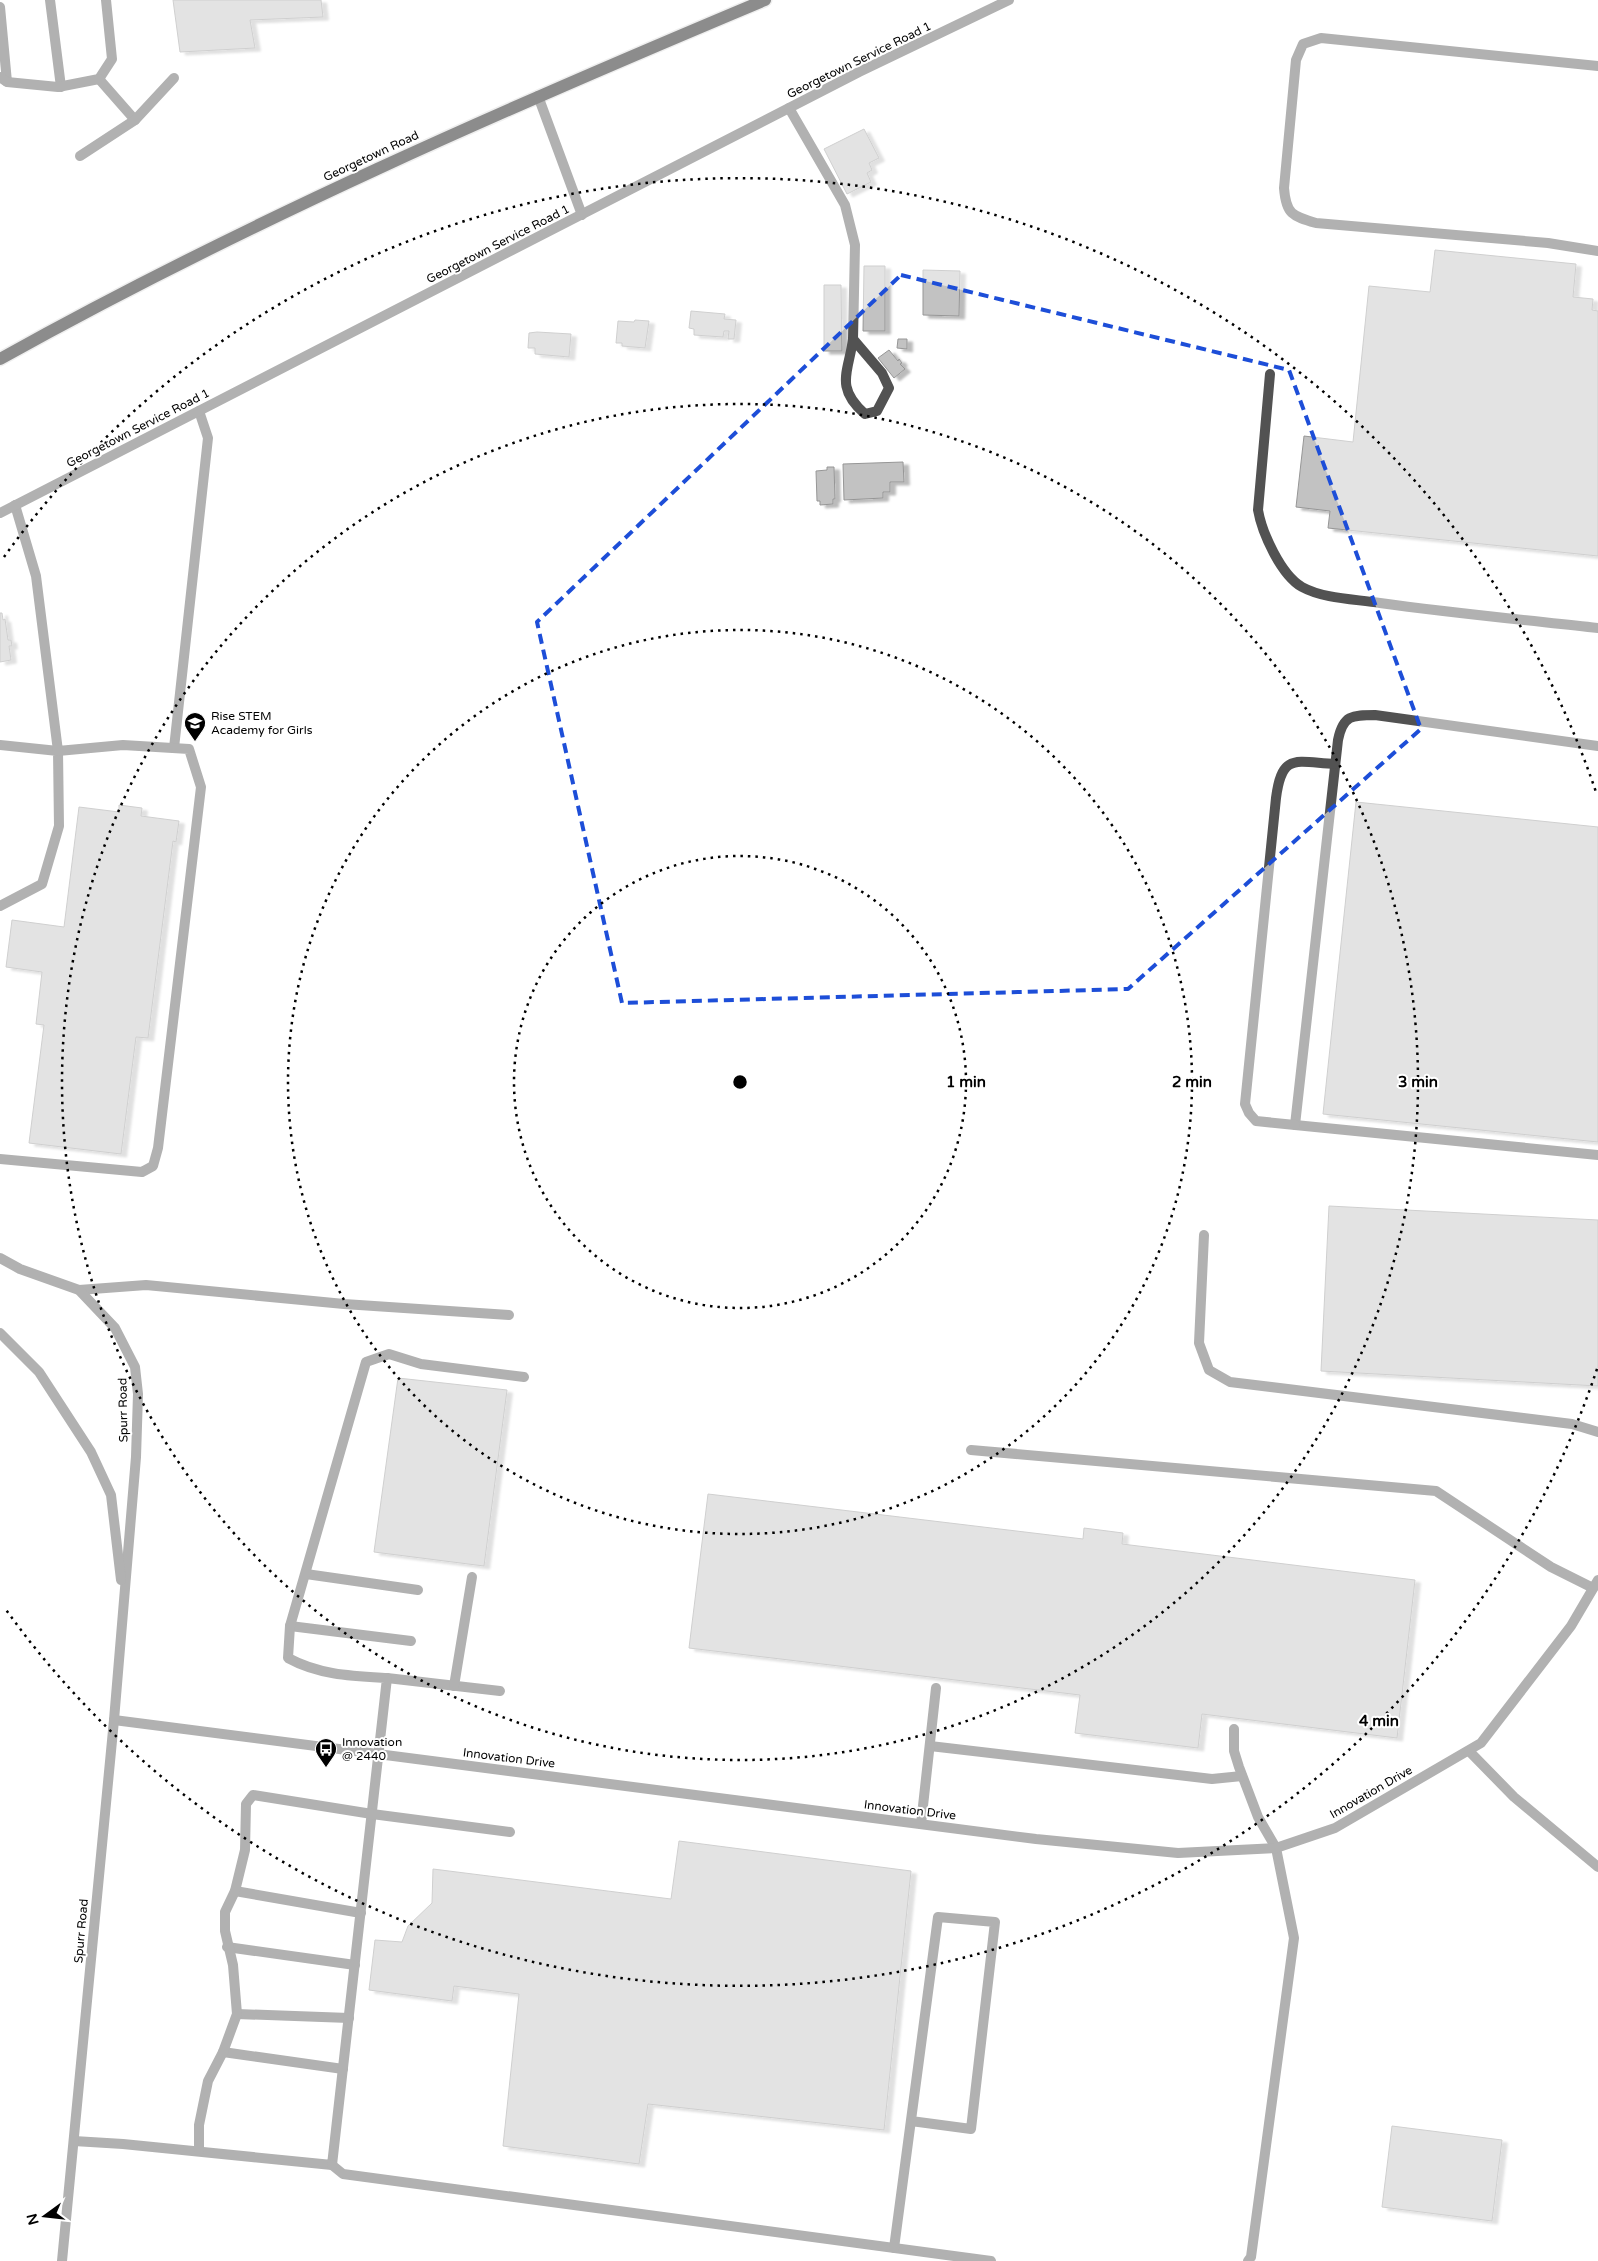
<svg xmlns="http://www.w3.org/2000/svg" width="1598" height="2261" font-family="'Varela Round',sans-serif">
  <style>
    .building { fill: #c2c2c2; stroke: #969696; filter: url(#shadow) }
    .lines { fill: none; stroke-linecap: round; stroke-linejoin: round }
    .primary-casing { stroke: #dbdbdb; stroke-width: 15 }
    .service { stroke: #525252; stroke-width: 10 }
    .minor { stroke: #525252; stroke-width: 10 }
    .tertiary { stroke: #525252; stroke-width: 10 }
    .primary { stroke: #000; stroke-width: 12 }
    .marked { fill: none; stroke: #1d4ed8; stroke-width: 4; stroke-dasharray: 10 6; stroke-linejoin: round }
    .ring { fill: none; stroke: #000; stroke-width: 2.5; stroke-dasharray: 2.5 5 }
    .labels { text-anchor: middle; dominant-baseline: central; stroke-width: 4; stroke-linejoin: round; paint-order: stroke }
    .street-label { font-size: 12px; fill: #000; stroke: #fff }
    .poi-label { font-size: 12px; fill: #000; stroke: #fff; text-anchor: start }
    .centre { fill: #000; stroke: #fff; stroke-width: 2.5 }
    .ring-label { font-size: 15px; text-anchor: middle; font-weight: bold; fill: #000; stroke: #fff; stroke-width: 4; stroke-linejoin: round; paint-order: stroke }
  </style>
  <defs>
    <filter id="shadow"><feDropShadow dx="5.5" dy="3" stdDeviation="1" flood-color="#0004"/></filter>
  </defs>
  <rect width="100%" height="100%" fill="#fff"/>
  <g class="building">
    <path d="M 173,0 L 321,0 L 323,17 L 250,20 L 255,48 L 180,52 Z"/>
    <path d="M 864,129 L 879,158 L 869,163 L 872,170 L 867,173 L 871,182 L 847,194 L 824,149 Z"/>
    <path d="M 1435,250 L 1576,264 L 1573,297 L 1593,299 L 1592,310 L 1598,311 L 1598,556 L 1328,528 L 1330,511 L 1296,507 L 1304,436 L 1353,442 L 1369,286 L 1430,292 Z"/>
    <path d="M 864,266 L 885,266 L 885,331 L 863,331 Z"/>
    <path d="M 923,270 L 960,271 L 959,316 L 923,315 Z"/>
    <path d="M 824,285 L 841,285 L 842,351 L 824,351 Z"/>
    <path d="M 691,311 L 725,314 L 724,319 L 736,320 L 734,339 L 728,339 L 729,331 L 724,331 L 723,337 L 694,335 L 694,329 L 689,328 Z"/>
    <path d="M 635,320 L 649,321 L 645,348 L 622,346 L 622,343 L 616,343 L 618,321 L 634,322 Z"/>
    <path d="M 537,332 L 571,334 L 569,357 L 535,354 L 535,348 L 528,348 L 529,333 Z"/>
    <path d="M 898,339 L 907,339 L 907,349 L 897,348 Z"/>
    <path d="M 889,350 L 898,361 L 899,359 L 902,363 L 900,364 L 905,369 L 894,378 L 878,358 Z"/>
    <path d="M 903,462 L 904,482 L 890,482 L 890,492 L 883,492 L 883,498 L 844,500 L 843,464 Z"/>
    <path d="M 827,467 L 834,467 L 835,499 L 833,499 L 833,504 L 820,505 L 820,501 L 817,501 L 816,471 L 827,470 Z"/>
    <path d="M 0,613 L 2,613 L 3,620 L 5,619 L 8,640 L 11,640 L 12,646 L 9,646 L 11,660 L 0,662 Z"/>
    <path d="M 1356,802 L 1598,827 L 1598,1142 L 1323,1114 Z"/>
    <path d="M 119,805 L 142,808 L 141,816 L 179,821 L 176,842 L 173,841 L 148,1038 L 136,1037 L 121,1154 L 29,1143 L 44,1025 L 36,1024 L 42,972 L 6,967 L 12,920 L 64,927 L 79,807 L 119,812 Z"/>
    <path d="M 1329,1206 L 1598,1220 L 1598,1386 L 1321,1371 Z"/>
    <path d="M 398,1378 L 507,1390 L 484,1566 L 374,1552 Z"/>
    <path d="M 708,1494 L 1083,1539 L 1084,1528 L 1123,1533 L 1122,1544 L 1415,1580 L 1397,1738 L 1202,1714 L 1198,1748 L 1075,1733 L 1080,1695 L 689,1648 Z"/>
    <path d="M 679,1841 L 911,1871 L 884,2130 L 648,2104 L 639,2164 L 503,2146 L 519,1994 L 454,1986 L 452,2001 L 369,1990 L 375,1940 L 402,1942 L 408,1926 L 432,1903 L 433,1869 L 671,1899 Z"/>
    <path d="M 1392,2126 L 1502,2140 L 1492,2221 L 1382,2207 Z"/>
  </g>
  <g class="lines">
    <g class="primary-casing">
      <path id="primary" d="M 0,359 C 246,222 505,109 765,0"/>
    </g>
    <g class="service">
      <path d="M 50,0 L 61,87"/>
      <path d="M 0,7 L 7,82"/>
      <path d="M 1598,66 L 1321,38 L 1303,44 L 1296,60 L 1284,188 C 1286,214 1292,216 1316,223 L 1548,243 L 1598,251"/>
      <path d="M 0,77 L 7,82 L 58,87 L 99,79 L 112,59 L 106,0"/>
      <path d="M 99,79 L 135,120"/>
      <path d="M 789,108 L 845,205 L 855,245 L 853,339 C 849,371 834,387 865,414 L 877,411 L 889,388 L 882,373 L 853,339"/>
      <path d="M 80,156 L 135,120 L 174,78"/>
      <path d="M 1270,374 L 1258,510 C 1262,533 1281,575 1302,587 C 1324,599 1355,599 1380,603 C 1452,613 1525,620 1598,628"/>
      <path d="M 0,745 L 58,751 L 59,826 L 42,884 L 0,906"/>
      <path d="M 1598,746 L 1375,715 C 1352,715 1343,715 1338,740 L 1295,1125 L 1598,1155"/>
      <path d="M 174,748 L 208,438 L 199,411"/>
      <path d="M 1295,1125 L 1256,1121 L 1249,1113 L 1245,1104 L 1276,798 C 1282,752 1296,762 1335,764"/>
      <path d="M 0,1159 L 142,1172 L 153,1166 L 158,1148 L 201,787 L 189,749 L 123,745 L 58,751 L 36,576 L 15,505"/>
      <path d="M 1204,1235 L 1199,1343 L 1209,1370 L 1230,1382 L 1572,1424 L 1598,1432"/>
      <path d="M 79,1290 L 146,1285 L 344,1304 L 509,1315"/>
      <path d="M 971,1450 L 1436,1491 L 1551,1567 L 1593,1588"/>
      <path d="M 306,1574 L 418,1590"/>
      <path d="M 290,1626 L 411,1641"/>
      <path d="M 387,1678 L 500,1691"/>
      <path d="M 454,1686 L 472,1577"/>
      <path d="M 1234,1729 L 1234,1751 L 1239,1767 L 1258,1817 L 1276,1848 L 1294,1938 L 1251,2257 L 1248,2261"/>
      <path d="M 930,1746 L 1212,1779 L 1242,1776"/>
      <path d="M 1469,1751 L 1514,1797 L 1598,1867"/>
      <path d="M 921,1824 L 936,1688"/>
      <path d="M 235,1891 L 361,1913"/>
      <path d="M 227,1947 L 355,1965"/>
      <path d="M 237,2014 L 349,2018"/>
      <path d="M 223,2052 L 343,2069"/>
      <path d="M 74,2141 L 123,2144 L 332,2165 L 387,1678 C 352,1676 319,1675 288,1658 L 290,1626 L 366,1362 L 389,1354 L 421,1364 L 524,1377"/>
      <path d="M 199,2151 L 199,2125 L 208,2081 L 223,2052 L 237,2014 L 233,1965 L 225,1931 L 225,1912 L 235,1891 L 245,1850 L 246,1804 L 253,1795 L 372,1814 L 510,1832"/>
      <path d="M 332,2165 L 343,2174 L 991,2261"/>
      <path d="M 894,2248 L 938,1917 L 995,1922 L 971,2129 L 911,2121"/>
    </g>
    <g class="minor">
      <path d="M 538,96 L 582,215"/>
      <path d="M 0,513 L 859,72 L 1009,0"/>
      <path d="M 114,1720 L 1036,1839 L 1178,1853 L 1276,1848 L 1335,1828 L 1481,1743 L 1571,1626 L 1598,1580"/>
    </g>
    <g class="tertiary">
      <path d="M 0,1258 L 20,1269 L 79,1290 L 115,1328 L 135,1367 L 138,1394 L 136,1457 L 114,1720 L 62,2261"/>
      <path d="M 0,1333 L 39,1372 L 91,1452 L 111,1495 L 121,1580"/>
    </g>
    <use href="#primary" class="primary"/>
  </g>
  <path d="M0 0H1598V2261H0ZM 901,275 L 1289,370 L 1421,729 L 1128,989 L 622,1003 L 537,622 Z" fill="#fff" fill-opacity=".55" fill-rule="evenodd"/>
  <path class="marked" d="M 901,275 L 1289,370 L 1421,729 L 1128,989 L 622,1003 L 537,622 Z"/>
  <g class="ring">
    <circle cx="740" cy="1082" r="226"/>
    <circle cx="740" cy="1082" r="452"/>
    <circle cx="740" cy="1082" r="678"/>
    <path d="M1597 1369A904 904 0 0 1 4 1607M4 557A904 904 0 0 1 1597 795"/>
  </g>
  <defs>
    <g id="school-pin" transform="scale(1.125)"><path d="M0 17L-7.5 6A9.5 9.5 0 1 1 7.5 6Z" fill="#000" stroke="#fff"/><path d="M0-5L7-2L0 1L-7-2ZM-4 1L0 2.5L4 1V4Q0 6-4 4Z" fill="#fff"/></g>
    <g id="bus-pin" transform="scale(1.125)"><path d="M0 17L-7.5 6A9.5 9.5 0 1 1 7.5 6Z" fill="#000" stroke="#fff"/><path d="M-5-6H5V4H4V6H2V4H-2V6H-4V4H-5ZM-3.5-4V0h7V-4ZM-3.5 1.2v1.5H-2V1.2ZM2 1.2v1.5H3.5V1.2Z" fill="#fff"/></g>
  </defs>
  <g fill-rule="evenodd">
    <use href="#school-pin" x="195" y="723"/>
    <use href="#bus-pin" x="326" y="1749"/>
  </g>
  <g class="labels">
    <g class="street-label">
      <text transform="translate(859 60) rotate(-26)">Georgetown Service Road 1</text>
      <text transform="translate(371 156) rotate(-25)">Georgetown Road</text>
      <text transform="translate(498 244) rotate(-27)">Georgetown Service Road 1</text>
      <text transform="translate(138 428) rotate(-27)">Georgetown Service Road 1</text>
      <text transform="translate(123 1410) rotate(-91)">Spurr Road</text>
      <text transform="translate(509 1758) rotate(7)">Innovation Drive</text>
      <text transform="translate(1371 1792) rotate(-30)">Innovation Drive</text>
      <text transform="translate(910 1810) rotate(7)">Innovation Drive</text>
      <text transform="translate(81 1931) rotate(-85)">Spurr Road</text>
    </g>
    <g class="poi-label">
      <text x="211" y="716">Rise STEM<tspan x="211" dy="14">Academy for Girls</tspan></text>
      <text x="342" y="1742">Innovation<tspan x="342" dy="14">@ 2440</tspan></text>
    </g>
  </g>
  <circle cx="740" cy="1082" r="8" class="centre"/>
  <g class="ring-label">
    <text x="966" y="1087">1 min</text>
    <text x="1192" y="1087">2 min</text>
    <text x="1418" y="1087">3 min</text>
    <text x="1379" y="1726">4 min</text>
  </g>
  <g transform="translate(45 2216) rotate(255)" stroke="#ffffff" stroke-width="4" paint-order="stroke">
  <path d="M0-4L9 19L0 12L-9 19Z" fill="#000000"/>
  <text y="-8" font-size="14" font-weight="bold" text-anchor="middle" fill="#000000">N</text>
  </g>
</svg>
